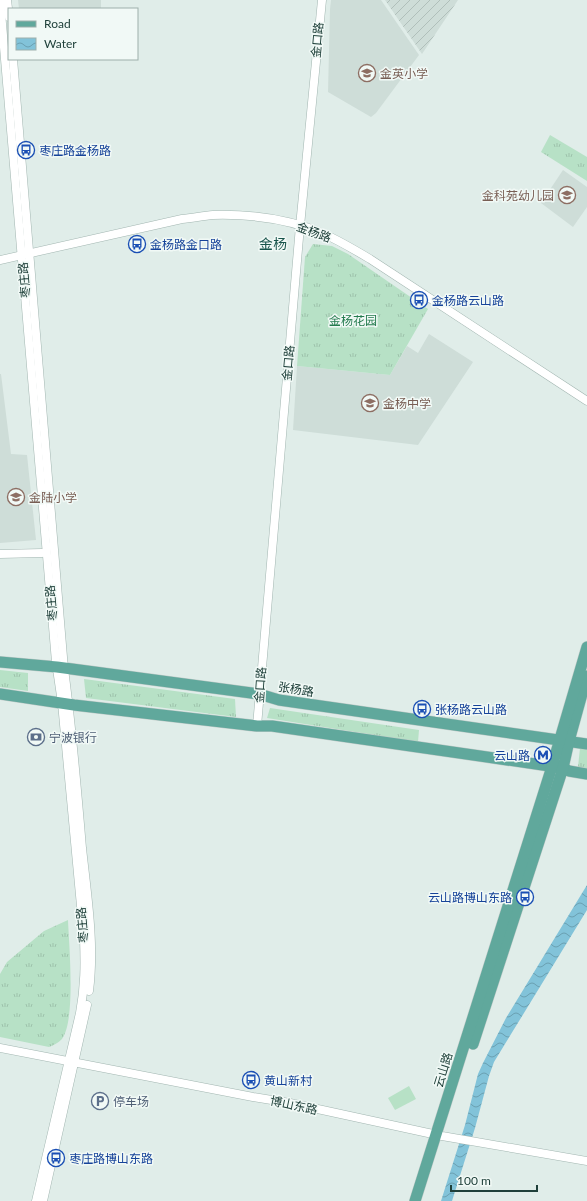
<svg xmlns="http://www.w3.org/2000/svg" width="587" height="1201" font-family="Lato,'Noto Sans SC',sans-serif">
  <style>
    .built { fill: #ceddd8 }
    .industrial { fill: url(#industrial-furrows) }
    .grass { fill: url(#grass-tufts) }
    .pitch { fill: #b7e1c6 }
    .water { fill: url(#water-waves) }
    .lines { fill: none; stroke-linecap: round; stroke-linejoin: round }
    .minor-casing { stroke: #a2b6b1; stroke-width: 9 }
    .major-casing { stroke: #c0cac8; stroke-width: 12 }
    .minor { stroke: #fff; stroke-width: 8 }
    .major { stroke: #60a89c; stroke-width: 11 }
    .labels { text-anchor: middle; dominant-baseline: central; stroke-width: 3; stroke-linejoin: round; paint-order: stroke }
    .street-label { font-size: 12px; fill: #1f403a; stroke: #f1f9f6 }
    .education-label { font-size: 12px; fill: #785e54; stroke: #f1f9f6; text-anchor: start }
    .transit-label { font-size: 12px; fill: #164399; stroke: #f1f9f6; text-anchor: start }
    .park-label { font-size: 12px; fill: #247b4e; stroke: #f1f9f6 }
    .service-label { font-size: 12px; fill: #4e5e75; stroke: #f1f9f6; text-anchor: start }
    .quarter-label { font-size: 14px; fill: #18544b; stroke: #f1f9f6 }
  </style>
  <defs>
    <pattern id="industrial-furrows" width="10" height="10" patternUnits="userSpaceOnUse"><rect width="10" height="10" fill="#ceddd8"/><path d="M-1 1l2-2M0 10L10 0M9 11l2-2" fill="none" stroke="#b0bfba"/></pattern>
    <pattern id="grass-tufts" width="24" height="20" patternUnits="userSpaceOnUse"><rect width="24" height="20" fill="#b7e1c6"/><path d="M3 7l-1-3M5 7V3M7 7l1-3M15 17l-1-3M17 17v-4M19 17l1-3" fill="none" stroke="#9dc2ab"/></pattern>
    <pattern id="water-waves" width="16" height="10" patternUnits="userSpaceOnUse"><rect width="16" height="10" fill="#82c3d9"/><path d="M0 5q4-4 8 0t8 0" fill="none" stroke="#6aa0b1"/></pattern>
  </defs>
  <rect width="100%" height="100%" fill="#e0ede9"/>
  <g class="built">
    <path d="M 18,0 L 101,0 L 101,9 L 19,9 Z"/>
    <path d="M 331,0 L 381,0 L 419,55 L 376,113 L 371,117 L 328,92 L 330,9 Z"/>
    <path d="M 563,170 L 587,187 L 587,207 L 573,227 L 541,203 Z"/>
    <path d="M 429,334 L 473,362 L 418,445 L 293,430 L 297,366 L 390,375 L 407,346 L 418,353 Z"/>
    <path d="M 0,374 L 1,374 L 11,454 L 27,455 L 36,540 L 0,543 Z"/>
  </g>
  <path class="industrial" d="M 385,0 L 458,0 L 422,54 Z"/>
  <g class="grass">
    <path d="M 550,135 L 587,157 L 587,181 L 541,152 Z"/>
    <path d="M 313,244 L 332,246 L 348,254 L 428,309 L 390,375 L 297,366 L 305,257 Z"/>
    <path d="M 0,670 L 28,673 L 28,691 L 0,687 Z"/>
    <path d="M 84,679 L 235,699 L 236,717 L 86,698 Z"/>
    <path d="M 270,708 L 419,730 L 418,742 L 267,718 Z"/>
    <path d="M 580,748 L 587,749 L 587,769 L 578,767 Z"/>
    <path d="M 68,920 C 69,945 76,1020 62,1039 C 58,1043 54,1045 49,1047 L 0,1037 L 0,974 L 7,962 L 44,931 Z"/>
  </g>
  <path class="pitch" d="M 409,1086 L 416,1099 L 395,1110 L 388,1098 Z"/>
  <path class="water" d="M 587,885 L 587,910 L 494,1062 L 489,1076 L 475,1128 L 452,1201 L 441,1201 L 465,1125 L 478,1074 L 483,1063 L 506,1018 Z"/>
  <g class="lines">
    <g class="minor-casing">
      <g id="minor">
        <path d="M 0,0 L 56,662 L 62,703 L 84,938 C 85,965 85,986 80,1013 L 36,1201"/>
        <path d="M 7,0 L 9,17"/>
        <path d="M 13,59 L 64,669 C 72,728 77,788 82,848 C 87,895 95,944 89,991"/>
        <path d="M 0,260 L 182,219 C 192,218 203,216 213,215 C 250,214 290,219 324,234 C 340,241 355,250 370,259 L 587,401"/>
        <path d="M 0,554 L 42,553"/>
        <path d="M 257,726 L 300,226 L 322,0"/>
        <path d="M 0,1048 L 253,1097 L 290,1103 L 442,1136 L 587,1161"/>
        <path d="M 43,1201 L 87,1005"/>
      </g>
    </g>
    <g class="major-casing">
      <g id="major">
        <path d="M 0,662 L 57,667 L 259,694 L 279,700 L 587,744"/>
        <path d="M 0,694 L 74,705 L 257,726 L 272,726 L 563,768 L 569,771 L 587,774"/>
        <path d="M 473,1044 L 563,768 L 569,741 L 587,676"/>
        <path d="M 415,1201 L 550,773 L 587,647"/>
      </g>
    </g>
    <use href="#minor" class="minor"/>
    <use href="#major" class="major"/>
  </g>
  <defs>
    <g id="school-ring" transform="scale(0.9)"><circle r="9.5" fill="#f1f9f6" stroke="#8d6e63" stroke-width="1.5"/><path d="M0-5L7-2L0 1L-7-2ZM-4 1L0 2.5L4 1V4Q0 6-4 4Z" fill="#8d6e63"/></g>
    <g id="bus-ring" transform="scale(0.9)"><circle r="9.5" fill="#f1f9f6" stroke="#1a4fb4" stroke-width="1.5"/><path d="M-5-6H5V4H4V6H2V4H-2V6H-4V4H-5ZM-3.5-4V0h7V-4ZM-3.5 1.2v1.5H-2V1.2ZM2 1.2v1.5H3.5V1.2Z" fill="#1a4fb4"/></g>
    <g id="bank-ring" transform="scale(0.9)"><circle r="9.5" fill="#f1f9f6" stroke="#5c6f8a" stroke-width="1.5"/><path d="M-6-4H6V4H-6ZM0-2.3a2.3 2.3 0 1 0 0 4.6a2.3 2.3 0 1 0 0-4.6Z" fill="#5c6f8a"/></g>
    <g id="metro-ring" transform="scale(0.9)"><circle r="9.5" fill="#f1f9f6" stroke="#1a4fb4" stroke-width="1.5"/><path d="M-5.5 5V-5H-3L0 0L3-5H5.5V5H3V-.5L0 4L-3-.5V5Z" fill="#1a4fb4"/></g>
    <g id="parking-ring" transform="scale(0.9)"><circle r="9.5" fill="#f1f9f6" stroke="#5c6f8a" stroke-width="1.5"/><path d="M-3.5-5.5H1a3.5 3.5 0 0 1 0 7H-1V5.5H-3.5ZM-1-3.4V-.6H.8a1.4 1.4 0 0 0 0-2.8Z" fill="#5c6f8a"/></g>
  </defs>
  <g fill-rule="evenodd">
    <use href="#school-ring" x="367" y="73"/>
    <use href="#bus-ring" x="26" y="150"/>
    <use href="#school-ring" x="567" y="195"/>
    <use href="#bus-ring" x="137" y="244"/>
    <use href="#bus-ring" x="419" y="300"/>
    <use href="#school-ring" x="370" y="403"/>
    <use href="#school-ring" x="16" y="497"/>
    <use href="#bus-ring" x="422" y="709"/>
    <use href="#bank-ring" x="36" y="737"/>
    <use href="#metro-ring" x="543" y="755"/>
    <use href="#bus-ring" x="525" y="897"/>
    <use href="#bus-ring" x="251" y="1080"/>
    <use href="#parking-ring" x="100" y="1101"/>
    <use href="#bus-ring" x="56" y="1158"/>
  </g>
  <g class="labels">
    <g class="street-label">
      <text transform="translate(317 40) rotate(-85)">金口路</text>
      <text transform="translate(314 232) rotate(20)">金杨路</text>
      <text transform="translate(24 280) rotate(-95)">枣庄路</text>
      <text transform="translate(288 363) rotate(-85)">金口路</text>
      <text transform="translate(51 603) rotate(-95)">枣庄路</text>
      <text transform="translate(260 685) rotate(-86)">金口路</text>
      <text transform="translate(296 689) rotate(9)">张杨路</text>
      <text transform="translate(82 925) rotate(-95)">枣庄路</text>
      <text transform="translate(443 1070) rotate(-73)">云山路</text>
      <text transform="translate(294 1105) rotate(12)">博山东路</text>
    </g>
    <g class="education-label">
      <text x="380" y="73">金英小学</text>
      <text x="554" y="195" text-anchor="end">金科苑幼儿园</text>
      <text x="383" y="403">金杨中学</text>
      <text x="29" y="497">金陆小学</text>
    </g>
    <g class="transit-label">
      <text x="39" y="150">枣庄路金杨路</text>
      <text x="150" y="244">金杨路金口路</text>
      <text x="432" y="300">金杨路云山路</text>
      <text x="435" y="709">张杨路云山路</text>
      <text x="530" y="755" text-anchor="end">云山路</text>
      <text x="512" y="897" text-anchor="end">云山路博山东路</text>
      <text x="264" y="1080">黄山新村</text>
      <text x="69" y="1158">枣庄路博山东路</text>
    </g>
    <g class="park-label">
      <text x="353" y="320">金杨花园</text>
    </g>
    <g class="service-label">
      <text x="49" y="737">宁波银行</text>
      <text x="113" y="1101">停车场</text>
    </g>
    <g class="quarter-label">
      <text x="273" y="243">金杨</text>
    </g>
  </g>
  <rect x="8" y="8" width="130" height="52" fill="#f1f9f6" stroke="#9dafab"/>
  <rect x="16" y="21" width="20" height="6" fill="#60a89c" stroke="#9dafab"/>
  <text x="44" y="28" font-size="12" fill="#1f403a">Road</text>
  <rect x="16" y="38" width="20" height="12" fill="url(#water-waves)" stroke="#9dafab"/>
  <text x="44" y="48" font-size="12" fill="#1f403a">Water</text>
  <path d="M451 1185v6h86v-6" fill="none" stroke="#1f403a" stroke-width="2"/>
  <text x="457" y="1185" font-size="12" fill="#1f403a" stroke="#f1f9f6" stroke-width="3" paint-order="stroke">100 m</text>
</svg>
